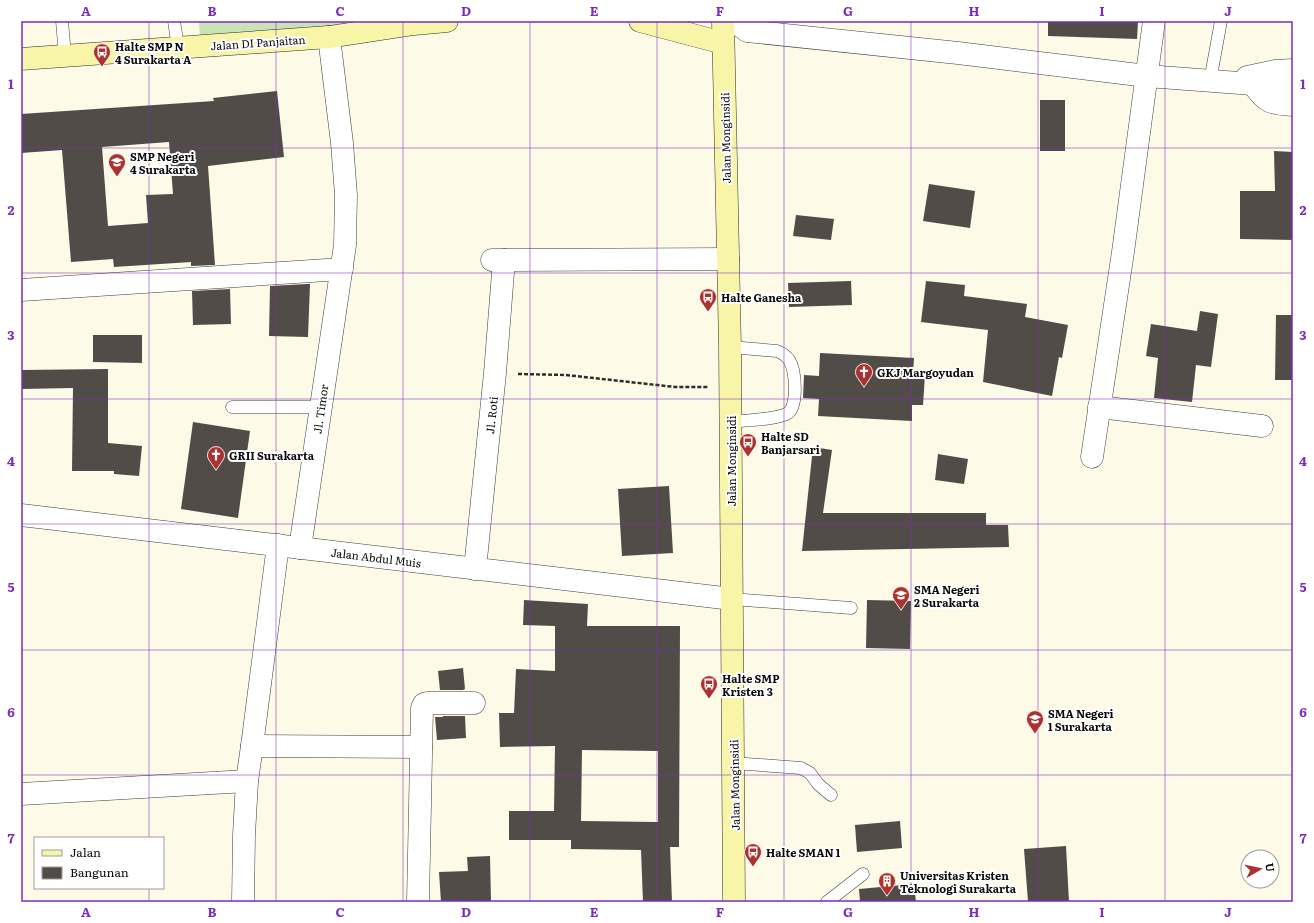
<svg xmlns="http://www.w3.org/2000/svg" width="1314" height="923" font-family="Literata,serif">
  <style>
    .green { fill: #cae3b6 }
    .building { fill: #514c47; fill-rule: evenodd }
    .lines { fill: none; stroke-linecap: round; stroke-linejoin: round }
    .service-casing { stroke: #3d3d3d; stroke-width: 13 }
    .minor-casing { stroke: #3d3d3d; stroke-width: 23 }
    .tertiary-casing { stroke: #3d3d3d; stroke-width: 23 }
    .secondary-casing { stroke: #2c2c2c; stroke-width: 23 }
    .path { stroke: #2c2c2c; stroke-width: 2.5; stroke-dasharray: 4 2; stroke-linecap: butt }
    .service { stroke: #fff; stroke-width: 12 }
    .minor { stroke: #fff; stroke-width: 22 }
    .tertiary { stroke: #fff; stroke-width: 22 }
    .secondary { stroke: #f8f5a8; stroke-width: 22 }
    .grid { fill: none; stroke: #7b2cbf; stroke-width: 1; stroke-opacity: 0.55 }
    .labels { text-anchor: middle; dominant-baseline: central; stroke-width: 4; stroke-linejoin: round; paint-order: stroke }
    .street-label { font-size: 11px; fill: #0a0a0a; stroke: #fff }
    .poi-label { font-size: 11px; font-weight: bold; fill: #0a0a0a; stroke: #fff; text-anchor: start }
    .neatline { fill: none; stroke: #7b2cbf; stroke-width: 1.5 }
    .grid-label { font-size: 13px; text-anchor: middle; font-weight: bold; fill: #7b2cbf }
  </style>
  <rect width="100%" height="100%" fill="#fdfae8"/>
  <path class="green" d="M 199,21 L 395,21 L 200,40 Z"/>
  <g class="building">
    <path d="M 1048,21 L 1138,21 L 1137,39 L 1048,36 Z"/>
    <path d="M 277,91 L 284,157 L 208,166 L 215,265 L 191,266 L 191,262 L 114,267 L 113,259 L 71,262 L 62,150 L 21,153 L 21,114 L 214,101 L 213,98 ZM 169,142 L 173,194 L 146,195 L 148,223 L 108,226 L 102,147 Z"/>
    <rect x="1040" y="100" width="25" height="51"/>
    <path d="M 1274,151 L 1293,152 L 1293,240 L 1240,239 L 1240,191 L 1275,191 Z"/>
    <path d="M 929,184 L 975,191 L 970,228 L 923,221 Z"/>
    <path d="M 796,215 L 834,219 L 831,240 L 793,236 Z"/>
    <path d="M 851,281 L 852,305 L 789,307 L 788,283 Z"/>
    <path d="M 926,281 L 965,285 L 964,296 L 1027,304 L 1025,317 L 1068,325 L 1062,358 L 1059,357 L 1052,396 L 983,382 L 988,330 L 921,322 Z"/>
    <path d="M 307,284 L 310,284 L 308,337 L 269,336 L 270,286 Z"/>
    <path d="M 230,289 L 231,324 L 193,325 L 192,291 Z"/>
    <path d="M 1200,311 L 1218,314 L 1211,367 L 1196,365 L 1192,402 L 1154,398 L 1158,358 L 1146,356 L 1151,324 L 1197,331 Z"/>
    <path d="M 1276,315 L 1293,315 L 1293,380 L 1275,380 Z"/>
    <path d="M 93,335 L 142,335 L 142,363 L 93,362 Z"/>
    <path d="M 820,353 L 914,358 L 913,374 L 925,375 L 923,405 L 912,405 L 912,421 L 818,416 L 819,399 L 803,398 L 804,375 L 819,376 Z"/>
    <path d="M 108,369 L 108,443 L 142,446 L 139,476 L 114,474 L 114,471 L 72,471 L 73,388 L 21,389 L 21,370 Z"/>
    <path d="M 193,422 L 250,431 L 238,518 L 181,509 Z"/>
    <path d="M 813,447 L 832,450 L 823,513 L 986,513 L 986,525 L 1008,525 L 1009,547 L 802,551 Z"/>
    <path d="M 938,454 L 968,459 L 964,484 L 935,480 Z"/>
    <path d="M 669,486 L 673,553 L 622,556 L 618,489 Z"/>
    <path d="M 524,600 L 588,604 L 587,626 L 680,626 L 679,847 L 670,847 L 672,902 L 643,902 L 641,850 L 571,849 L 571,840 L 509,840 L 509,811 L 554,811 L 555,746 L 500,747 L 499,713 L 514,713 L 516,669 L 555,671 L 555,626 L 523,625 ZM 582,750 L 658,751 L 658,822 L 581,821 Z"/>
    <path d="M 867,600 L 911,601 L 910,649 L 866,648 Z"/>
    <path d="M 463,668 L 465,689 L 463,690 L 440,690 L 438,671 Z"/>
    <path d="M 443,716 L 465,716 L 466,738 L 437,740 L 435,717 L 443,717 Z"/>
    <path d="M 900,821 L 902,848 L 857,852 L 855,825 Z"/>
    <path d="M 1066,846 L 1069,902 L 1028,902 L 1024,849 Z"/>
    <path d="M 490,856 L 491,902 L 441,902 L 439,872 L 468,871 L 467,857 Z"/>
    <path d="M 914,884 L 916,902 L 860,902 L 859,889 Z"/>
  </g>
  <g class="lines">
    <g class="service-casing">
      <g id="service">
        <path d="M 62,21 L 65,55"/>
        <path d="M 174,21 L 178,47"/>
        <path d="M 1210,81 L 1221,21"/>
        <path d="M 730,347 L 777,351 C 782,353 786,355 789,360 C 796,370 798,406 788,413 C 777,420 745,420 730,422"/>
        <path d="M 232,407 L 320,407"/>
        <path d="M 732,599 L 851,608"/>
        <path d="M 733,763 L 801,768 L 810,773 L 818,784 L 831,795"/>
        <path d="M 827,902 L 863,874"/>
      </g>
    </g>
    <g class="minor-casing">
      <g id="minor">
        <path d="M 734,21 L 747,31 L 958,53 L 1147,76 L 1293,87"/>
        <path d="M 1247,77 L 1275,71 L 1293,70"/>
        <path d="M 1253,84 C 1266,103 1271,104 1293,105"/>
        <path d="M 492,260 L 728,259"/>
        <path d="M 21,290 L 342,269"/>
        <path d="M 1099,407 L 1262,426"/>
        <path d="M 1092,457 L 1123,252 L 1154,21"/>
        <path d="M 300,548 L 345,245 L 346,195 L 342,143 L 329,37"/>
        <path d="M 475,569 L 495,373 L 504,260"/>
        <path d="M 252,746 L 421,747"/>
        <path d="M 21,794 L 247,781"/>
        <path d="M 243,902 L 244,835 L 247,781 L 252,746 L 278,545"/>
        <path d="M 418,902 L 422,708 L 424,704 L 427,703 L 474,703"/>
      </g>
    </g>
    <g class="tertiary-casing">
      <path id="tertiary" d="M 21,515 L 732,599"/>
    </g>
    <g class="secondary-casing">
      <g id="secondary">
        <path d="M 640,21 L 723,43"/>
        <path d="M 723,21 L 730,347 L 734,902"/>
        <path d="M 21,59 L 329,37 L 414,24 L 447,21"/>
      </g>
    </g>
    <path class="path" d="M 518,374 L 566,375 L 675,387 L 708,387"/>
    <use href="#service" class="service"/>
    <use href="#minor" class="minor"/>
    <use href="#tertiary" class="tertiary"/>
    <use href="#secondary" class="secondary"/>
  </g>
  <path class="grid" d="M 149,21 L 149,838M 276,21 L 276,902M 403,21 L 403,902M 530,21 L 530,902M 657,21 L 657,902M 784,21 L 784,902M 911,21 L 911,902M 1038,21 L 1038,902M 1165,21 L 1165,902M 21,148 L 1293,148M 21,273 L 1293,273M 21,399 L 1293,399M 21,524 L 1293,524M 21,650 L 1293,650M 21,775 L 1293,775M 149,888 L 149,902"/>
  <defs>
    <g id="bus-pin" transform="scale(0.9)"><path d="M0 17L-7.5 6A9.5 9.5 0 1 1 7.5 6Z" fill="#ac322f" stroke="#fff"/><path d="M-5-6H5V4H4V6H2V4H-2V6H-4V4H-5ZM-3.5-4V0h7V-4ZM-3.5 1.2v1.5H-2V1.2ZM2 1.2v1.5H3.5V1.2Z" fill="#fff"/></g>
    <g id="school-pin" transform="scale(0.9)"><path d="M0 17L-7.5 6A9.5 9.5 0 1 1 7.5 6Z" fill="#ac322f" stroke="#fff"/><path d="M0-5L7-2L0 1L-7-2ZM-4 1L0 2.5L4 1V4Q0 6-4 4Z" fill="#fff"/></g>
    <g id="church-pin" transform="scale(0.9)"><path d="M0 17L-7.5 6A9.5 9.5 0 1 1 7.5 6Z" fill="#ac322f" stroke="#fff"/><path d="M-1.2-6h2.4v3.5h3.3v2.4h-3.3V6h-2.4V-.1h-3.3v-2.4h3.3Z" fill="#fff"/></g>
    <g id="building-pin" transform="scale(0.9)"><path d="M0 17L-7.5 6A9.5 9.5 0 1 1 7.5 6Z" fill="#ac322f" stroke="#fff"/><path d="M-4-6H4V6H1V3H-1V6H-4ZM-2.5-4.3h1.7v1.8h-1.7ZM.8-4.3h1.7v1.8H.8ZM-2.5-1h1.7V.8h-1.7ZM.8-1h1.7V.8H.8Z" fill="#fff"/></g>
  </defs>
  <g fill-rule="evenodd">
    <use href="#bus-pin" x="102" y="52"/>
    <use href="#school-pin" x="117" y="162"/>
    <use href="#bus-pin" x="708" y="297"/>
    <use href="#church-pin" x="864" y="372"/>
    <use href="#bus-pin" x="748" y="442"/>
    <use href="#church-pin" x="216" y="455"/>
    <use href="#school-pin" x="901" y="595"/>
    <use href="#bus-pin" x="709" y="684"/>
    <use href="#school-pin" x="1035" y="719"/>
    <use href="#bus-pin" x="753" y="852"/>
    <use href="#building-pin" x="887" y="881"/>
  </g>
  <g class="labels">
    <g class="street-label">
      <text transform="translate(258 42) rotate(-4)">Jalan DI Panjaitan</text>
      <text transform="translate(725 138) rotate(-91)">Jalan Monginsidi</text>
      <text transform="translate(320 409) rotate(-82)">Jl. Timor</text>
      <text transform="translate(491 415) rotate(-84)">Jl. Roti</text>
      <text transform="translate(731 461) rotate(-90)">Jalan Monginsidi</text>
      <text transform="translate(376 557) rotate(7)">Jalan Abdul Muis</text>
      <text transform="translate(734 785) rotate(-91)">Jalan Monginsidi</text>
    </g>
    <g class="poi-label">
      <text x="115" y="46">Halte SMP N<tspan x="115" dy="13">4 Surakarta A</tspan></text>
      <text x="130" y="156">SMP Negeri<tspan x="130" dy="13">4 Surakarta</tspan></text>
      <text x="721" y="297">Halte Ganesha</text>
      <text x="877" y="372">GKJ Margoyudan</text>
      <text x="761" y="436">Halte SD<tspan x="761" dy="13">Banjarsari</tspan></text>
      <text x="229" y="455">GRII Surakarta</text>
      <text x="914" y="589">SMA Negeri<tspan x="914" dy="13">2 Surakarta</tspan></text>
      <text x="722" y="678">Halte SMP<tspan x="722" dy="13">Kristen 3</tspan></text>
      <text x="1048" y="713">SMA Negeri<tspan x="1048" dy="13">1 Surakarta</tspan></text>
      <text x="766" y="852">Halte SMAN 1</text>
      <text x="900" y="875">Universitas Kristen<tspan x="900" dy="13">Teknologi Surakarta</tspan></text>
    </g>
  </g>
  <rect width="1314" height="923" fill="none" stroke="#ffffff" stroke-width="44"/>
  <rect x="34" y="837" width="130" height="52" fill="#ffffff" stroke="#9d9d9d"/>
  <rect x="42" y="850" width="20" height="6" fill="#f8f5a8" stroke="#9d9d9d"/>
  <text x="70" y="857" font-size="12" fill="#0a0a0a">Jalan</text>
  <rect x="42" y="867" width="20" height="12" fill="#514c47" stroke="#9d9d9d"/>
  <text x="70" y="877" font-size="12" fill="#0a0a0a">Bangunan</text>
  <g transform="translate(1260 869) rotate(81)"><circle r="19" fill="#ffffff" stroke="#9d9d9d"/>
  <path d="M0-3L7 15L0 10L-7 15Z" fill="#ac322f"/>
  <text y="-6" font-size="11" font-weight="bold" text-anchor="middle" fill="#0a0a0a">U</text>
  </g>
  <rect x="22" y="22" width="1270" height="879" class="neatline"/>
  <g class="grid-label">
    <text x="86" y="16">A</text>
    <text x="212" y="16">B</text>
    <text x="340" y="16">C</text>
    <text x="466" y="16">D</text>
    <text x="594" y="16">E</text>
    <text x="720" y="16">F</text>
    <text x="848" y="16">G</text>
    <text x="974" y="16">H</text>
    <text x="1102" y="16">I</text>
    <text x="1228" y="16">J</text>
    <text x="11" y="89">1</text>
    <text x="1303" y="89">1</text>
    <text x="11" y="215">2</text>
    <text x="1303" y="215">2</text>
    <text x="11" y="340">3</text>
    <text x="1303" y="340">3</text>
    <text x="11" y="466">4</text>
    <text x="1303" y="466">4</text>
    <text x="11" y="592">5</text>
    <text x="1303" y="592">5</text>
    <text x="11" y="717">6</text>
    <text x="1303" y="717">6</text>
    <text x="11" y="843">7</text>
    <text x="1303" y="843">7</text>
    <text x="86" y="917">A</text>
    <text x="212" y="917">B</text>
    <text x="340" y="917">C</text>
    <text x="466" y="917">D</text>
    <text x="594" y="917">E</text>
    <text x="720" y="917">F</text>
    <text x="848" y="917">G</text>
    <text x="974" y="917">H</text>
    <text x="1102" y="917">I</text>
    <text x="1228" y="917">J</text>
  </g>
</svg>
